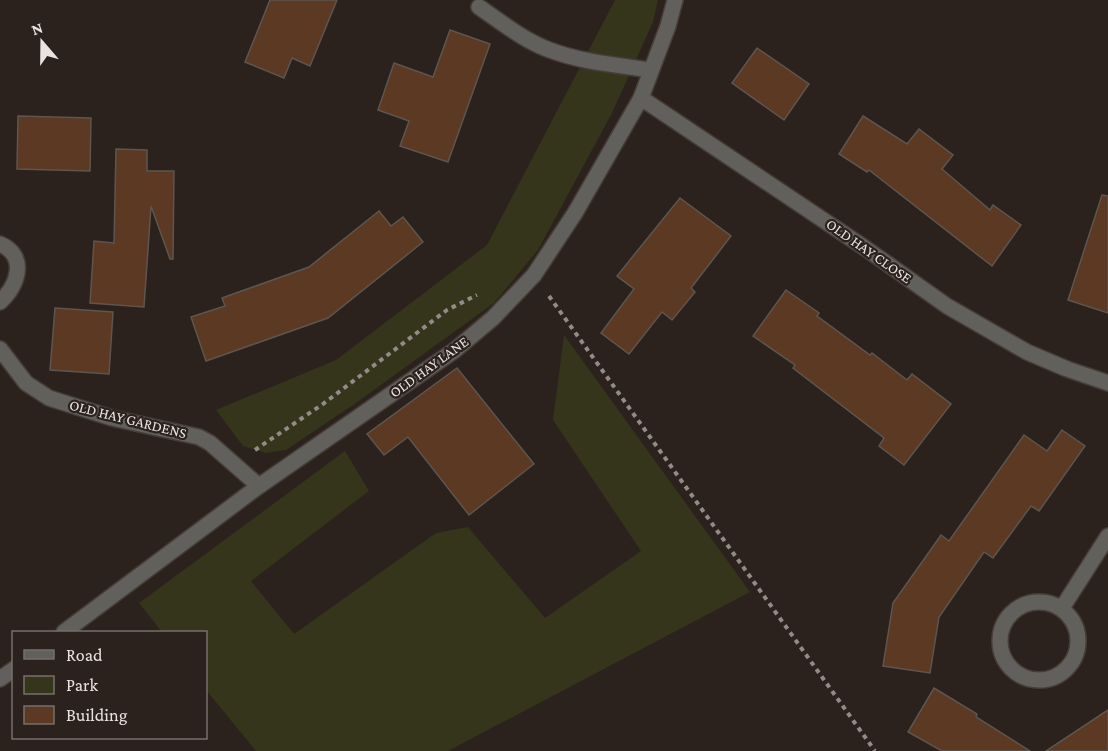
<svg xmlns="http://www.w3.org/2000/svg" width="1108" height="751" font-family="'Crimson Pro',serif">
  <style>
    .green { fill: #34351b }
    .building { fill: #5b3923; stroke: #5f554f; stroke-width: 1.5 }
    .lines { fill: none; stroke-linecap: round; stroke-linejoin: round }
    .minor-casing { stroke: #463d38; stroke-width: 18 }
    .path { stroke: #938b87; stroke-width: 4; stroke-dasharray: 4.5 4.5; stroke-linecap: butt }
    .minor { stroke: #62605c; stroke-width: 15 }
    .labels { text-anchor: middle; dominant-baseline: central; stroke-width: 4.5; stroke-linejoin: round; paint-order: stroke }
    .street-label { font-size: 15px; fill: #eae3e0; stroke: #2b221d }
  </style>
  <rect width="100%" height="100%" fill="#2b221d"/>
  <g class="green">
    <path d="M 615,0 L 658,0 L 653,22 L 612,113 L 538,250 L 494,303 L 356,403 L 286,450 L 266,453 L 243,446 L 216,410 L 336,360 L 487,245 Z"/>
    <path d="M 564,335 L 750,592 L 448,751 L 256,751 L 206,690 L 206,632 L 162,632 L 139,603 L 345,451 L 369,491 L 251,581 L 294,634 L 436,533 L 468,527 L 545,618 L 641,551 L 553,420 Z"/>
  </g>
  <g class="building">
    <path d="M 270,0 L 337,0 L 310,66 L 292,58 L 284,78 L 245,62 Z"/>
    <path d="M 450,30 L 490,44 L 448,162 L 400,146 L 409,121 L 378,110 L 394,63 L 433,77 Z"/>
    <path d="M 757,48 L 809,84 L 784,120 L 732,83 Z"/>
    <path d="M 18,116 L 91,118 L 90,171 L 17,169 Z"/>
    <path d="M 863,116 L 907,144 L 919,129 L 953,155 L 942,169 L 990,210 L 993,205 L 1021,225 L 992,266 L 869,170 L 867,172 L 839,154 Z"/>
    <path d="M 116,149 L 147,150 L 147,171 L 174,171 L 173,259 L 170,259 L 151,206 L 144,307 L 90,303 L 94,241 L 114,243 Z"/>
    <path d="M 1102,195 L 1108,196 L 1108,313 L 1068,300 Z"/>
    <path d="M 680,198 L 731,236 L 691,288 L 695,292 L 672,320 L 662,312 L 629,354 L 601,333 L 634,289 L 617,276 Z"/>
    <path d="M 379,211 L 391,226 L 403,217 L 423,242 L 328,318 L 206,361 L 191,317 L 225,306 L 222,298 L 309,267 Z"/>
    <path d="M 786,290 L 819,313 L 817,316 L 870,355 L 872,353 L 907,380 L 912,374 L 951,404 L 904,465 L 879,446 L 884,438 L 793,368 L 795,365 L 753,336 Z"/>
    <path d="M 55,308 L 113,312 L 109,374 L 50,370 Z"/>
    <path d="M 457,368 L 534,464 L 469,515 L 408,437 L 384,455 L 367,434 Z"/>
    <path d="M 1062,430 L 1085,446 L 1039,511 L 1031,506 L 993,558 L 984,552 L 939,617 L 930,673 L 883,666 L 893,603 L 941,535 L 949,541 L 1024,435 L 1047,451 Z"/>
    <path d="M 934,688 L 977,714 L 976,717 L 1030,751 L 942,751 L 908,732 Z"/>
    <path d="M 1108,710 L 1108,751 L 1046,751 Z"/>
  </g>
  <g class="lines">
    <g class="minor-casing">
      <g id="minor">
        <path d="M 479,7 C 501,22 522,39 547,49 C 580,62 616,65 651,70"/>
        <path d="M 641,98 L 865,248 L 947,306 L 1027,352 L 1067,369 L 1108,383"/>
        <path d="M 0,244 C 28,256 18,285 0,302"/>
        <path d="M 0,349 L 26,383 L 49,398 L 112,418 L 199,437 L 210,443 L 259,486"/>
        <circle cx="1039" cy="641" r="39"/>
        <path d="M 1062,608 L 1108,536"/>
        <path d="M 64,632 L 259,486 L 455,350 L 493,318 L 534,275 L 575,213 L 641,98 L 668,26 L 675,0"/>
        <path d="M 0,679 L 14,669"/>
      </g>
    </g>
    <g class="path">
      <path d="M 549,296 L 875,751"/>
      <path d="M 255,450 L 323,404 L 447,310 L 477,295"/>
    </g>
    <use href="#minor" class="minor"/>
  </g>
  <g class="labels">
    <g class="street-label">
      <text transform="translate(869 251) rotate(35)">OLD HAY CLOSE</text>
      <text transform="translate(429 367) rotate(-36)">OLD HAY LANE</text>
      <text transform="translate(128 419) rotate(14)">OLD HAY GARDENS</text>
    </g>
  </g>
  <rect x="12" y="631" width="195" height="108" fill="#2b221d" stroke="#776f6b" stroke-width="1.5"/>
  <rect x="24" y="650" width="30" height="9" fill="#62605c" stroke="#776f6b" stroke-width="1.5"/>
  <text x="66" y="661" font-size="18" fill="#eae3e0">Road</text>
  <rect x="24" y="676" width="30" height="18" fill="#34351b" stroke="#776f6b" stroke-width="1.5"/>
  <text x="66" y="691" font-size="18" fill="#eae3e0">Park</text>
  <rect x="24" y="706" width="30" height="18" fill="#5b3923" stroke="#776f6b" stroke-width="1.5"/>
  <text x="66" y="721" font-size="18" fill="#eae3e0">Building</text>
  <g transform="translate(42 42) rotate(340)" stroke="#2b221d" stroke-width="4.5" paint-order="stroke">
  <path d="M0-4.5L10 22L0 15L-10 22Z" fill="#eae3e0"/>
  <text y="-9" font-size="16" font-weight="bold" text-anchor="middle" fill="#eae3e0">N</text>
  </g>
</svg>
